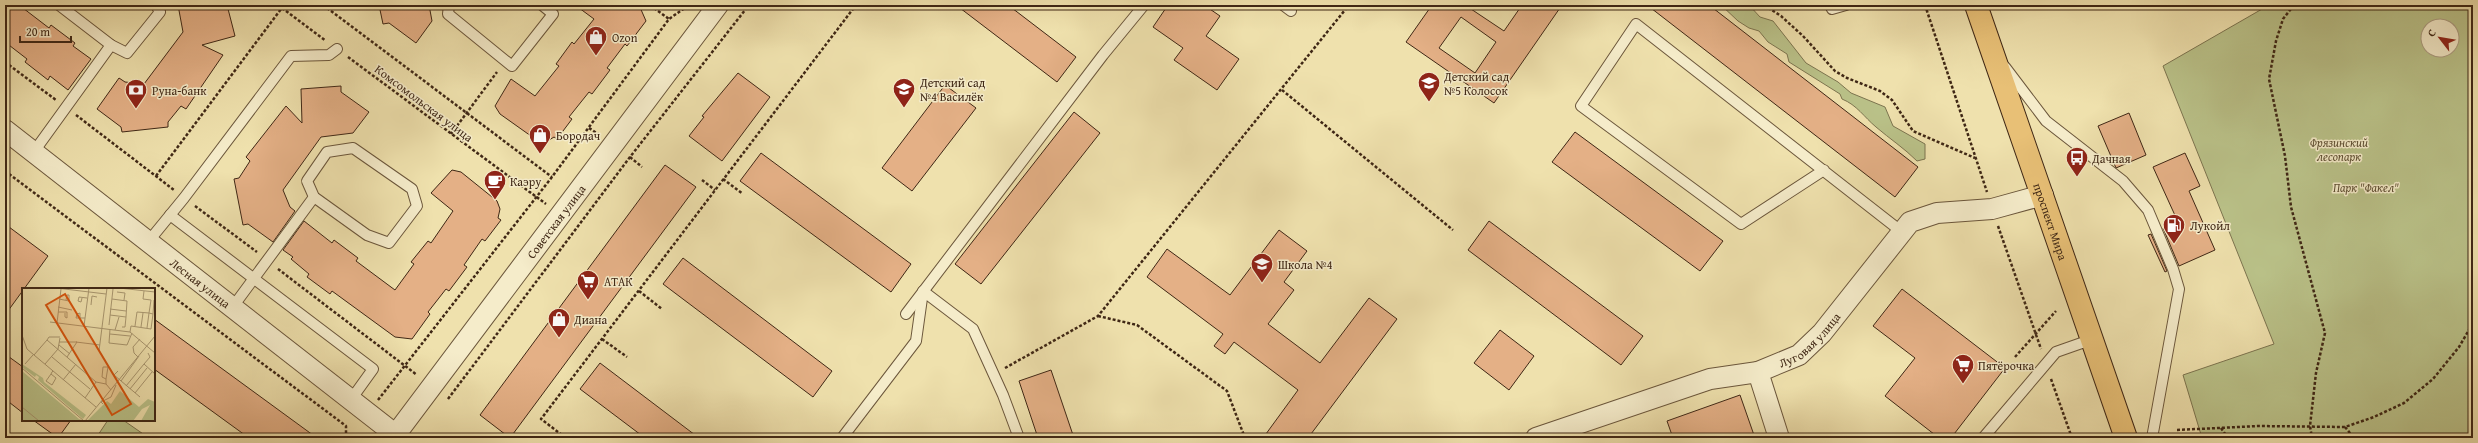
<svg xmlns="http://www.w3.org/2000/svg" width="2478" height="443" font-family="'Gentium Book Plus',serif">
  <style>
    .green { fill: #bac289; stroke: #7c744f; fill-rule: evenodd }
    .building { fill: #e4b086; stroke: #3f2715; fill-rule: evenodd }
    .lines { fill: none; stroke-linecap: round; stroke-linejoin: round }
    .service-casing { stroke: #6b563b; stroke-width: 12 }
    .minor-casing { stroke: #6b563b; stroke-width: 22 }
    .primary-casing { stroke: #3f2715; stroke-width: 24 }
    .path { stroke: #3f2715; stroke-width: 2.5; stroke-dasharray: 3 2; stroke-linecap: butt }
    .service { stroke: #f5ecca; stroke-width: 10 }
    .minor { stroke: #f5ecca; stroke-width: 20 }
    .primary { stroke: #e8c076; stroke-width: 22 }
    .labels { text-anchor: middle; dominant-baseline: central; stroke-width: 3; stroke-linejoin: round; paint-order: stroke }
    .poi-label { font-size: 12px; fill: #3f2715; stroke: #f5ecca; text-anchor: start }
    .street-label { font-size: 12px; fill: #3f2715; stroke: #f5ecca }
    .park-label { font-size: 12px; font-style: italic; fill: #5e4e32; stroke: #f5ecca }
    .inset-road { fill: none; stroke: #a99770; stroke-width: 1 }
    .view { fill: #d7540d; fill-opacity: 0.15; stroke: #d7540d; stroke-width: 2 }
    .inset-edge { fill: none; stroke: #3f2715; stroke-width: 2 }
  </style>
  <rect width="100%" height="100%" fill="#efe1ad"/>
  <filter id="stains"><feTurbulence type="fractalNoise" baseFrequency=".005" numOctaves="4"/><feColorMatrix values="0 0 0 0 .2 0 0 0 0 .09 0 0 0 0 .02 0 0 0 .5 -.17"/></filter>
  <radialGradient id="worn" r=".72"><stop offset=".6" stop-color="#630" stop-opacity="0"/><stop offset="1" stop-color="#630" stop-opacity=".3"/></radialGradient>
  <g class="green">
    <path d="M 1721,5 L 1749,5 L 1760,17 L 1773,21 L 1806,63 L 1838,82 L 1851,93 L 1885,107 L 1893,126 L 1925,144 L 1925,159 L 1917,161 C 1904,148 1890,139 1876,127 C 1864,117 1857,105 1842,99 L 1840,94 L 1789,62 L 1787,54 L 1768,42 L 1759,31 L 1749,28 L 1738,21 Z"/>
    <path d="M 2269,5 L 2473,5 L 2473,438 L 2202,438 L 2183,375 L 2274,344 L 2163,66 ZM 2428,26 L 2452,26 L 2452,50 L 2428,50 Z"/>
    <path d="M 108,420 L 123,420 L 149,438 L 96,438 Z"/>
  </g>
  <g class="building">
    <path d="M 5,5 L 19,5 L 49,28 L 51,25 L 75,43 L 73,46 L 91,59 L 68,90 L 50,76 L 48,80 L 25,62 L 27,59 L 5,42 Z"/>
    <path d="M 178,5 L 227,5 L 235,36 L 202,45 L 223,55 L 186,109 L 181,106 L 168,122 L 168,127 L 122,132 L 121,127 L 97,109 L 119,78 L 125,82 L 144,84 L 183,32 Z"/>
    <path d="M 379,5 L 429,5 L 432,21 L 416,43 L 389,23 L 383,24 Z"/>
    <path d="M 575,5 L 639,5 L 646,21 L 627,46 L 625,44 L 607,68 L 610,70 L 592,94 L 589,92 L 569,117 L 572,119 L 557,139 L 554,137 L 546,142 L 538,141 L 500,114 L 495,106 L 511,79 L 535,96 L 559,66 L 556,64 L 572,42 L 574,44 L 594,19 Z"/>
    <path d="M 956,5 L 1008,5 L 1076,57 L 1057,82 Z"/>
    <path d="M 1168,5 L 1204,5 L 1220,16 L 1206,36 L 1239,59 L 1217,90 L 1174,60 L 1183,48 L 1153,27 Z"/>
    <path d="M 1432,5 L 1469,5 L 1468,7 L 1504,31 L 1522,5 L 1562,5 L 1494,103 L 1406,42 ZM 1461,17 L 1496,42 L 1475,73 L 1439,48 Z"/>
    <path d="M 1647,5 L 1709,5 L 1918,167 L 1895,197 Z"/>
    <path d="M 738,73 L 770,97 L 722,161 L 689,136 L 704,117 L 702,116 Z"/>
    <path d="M 945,85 L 976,108 L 912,191 L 882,168 Z"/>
    <path d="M 341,86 L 341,92 L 369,112 L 353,133 L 321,137 L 283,190 L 290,207 L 295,211 L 273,242 L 248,224 L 243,225 L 234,179 L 239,178 L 250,161 L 246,157 L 286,106 L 302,123 L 301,89 Z"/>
    <path d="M 1074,112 L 1100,133 L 981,284 L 955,264 Z"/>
    <path d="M 2129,113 L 2146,155 L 2116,168 L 2098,126 Z"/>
    <path d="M 1575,132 L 1723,241 L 1700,271 L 1552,162 Z"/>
    <path d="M 761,153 L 911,264 L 891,292 L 740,181 Z"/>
    <path d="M 2185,153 L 2200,186 L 2189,191 L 2215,250 L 2179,266 L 2163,228 L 2178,222 L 2153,167 Z"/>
    <path d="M 665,165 L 696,187 L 510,438 L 480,415 Z"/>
    <path d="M 452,170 L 461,172 L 497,201 L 500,209 L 498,218 L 501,220 L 485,241 L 482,239 L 464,265 L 467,267 L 449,291 L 446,289 L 428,312 L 430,314 L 412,339 L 395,337 L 332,291 L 330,294 L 307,277 L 309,274 L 291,259 L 293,257 L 283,250 L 304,221 L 332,243 L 334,240 L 358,258 L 356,261 L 395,290 L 414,264 L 411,262 L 428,241 L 431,243 L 453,211 L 431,193 Z"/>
    <path d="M 1489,221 L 1643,336 L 1621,365 L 1468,250 Z"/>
    <path d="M 5,224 L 48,256 L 5,315 Z"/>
    <path d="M 1279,230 L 1307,251 L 1284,282 L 1294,290 L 1268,324 L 1320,363 L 1369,298 L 1397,319 L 1308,438 L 1263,438 L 1298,390 L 1234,342 L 1225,354 L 1214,346 L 1223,334 L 1147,277 L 1167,249 L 1230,295 Z"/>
    <path d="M 2151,234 L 2167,271 L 2165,272 L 2148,235 Z"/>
    <path d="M 683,258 L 832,371 L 813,397 L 663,284 Z"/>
    <path d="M 1902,289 L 2005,368 L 1951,438 L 1939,438 L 1885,396 L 1915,358 L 1873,326 Z"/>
    <path d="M 154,319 L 317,438 L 249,438 L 154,369 Z"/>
    <path d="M 1500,330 L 1534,356 L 1509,390 L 1474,363 Z"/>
    <path d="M 5,354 L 23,367 L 23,413 L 5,399 Z"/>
    <path d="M 600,363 L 699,438 L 645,438 L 580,389 Z"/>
    <path d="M 1051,370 L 1074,438 L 1038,438 L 1019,381 Z"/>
    <path d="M 1740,395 L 1755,438 L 1673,438 L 1667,421 Z"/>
    <path d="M 33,420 L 71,420 L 58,438 Z"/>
  </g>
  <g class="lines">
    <g class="service-casing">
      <g id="service">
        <path d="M 59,5 L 111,45 L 127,53 L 160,12 L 156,5"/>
        <path d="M 449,5 L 448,14 L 512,66 L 553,14 L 542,5"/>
        <path d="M 1283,5 L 1291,11"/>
        <path d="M 1830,5 L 1832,9 L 1846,5"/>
        <path d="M 2005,67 L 2046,121 L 2123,181 L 2148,210 L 2173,269 L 2179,289 L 2152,438"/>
        <path d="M 353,148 L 412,189 L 417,206 L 389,243 L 367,235 L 314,197 L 307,181 L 327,152 Z"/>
        <path d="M 33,153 L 111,45"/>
        <path d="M 1824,170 L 1741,224 L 1581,106 L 1636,24 L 1902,232"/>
        <path d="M 170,215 L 373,369 L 350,401"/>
        <path d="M 148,242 L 184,198 L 291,56 L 329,55 L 337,49"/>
        <path d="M 232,308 L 314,197"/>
        <path d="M 906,314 L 1103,55 L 1144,5"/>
        <path d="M 842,438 L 916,341 L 923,291 L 973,329 L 1003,395 L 1019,438"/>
        <path d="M 1983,438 L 2056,352 L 2093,339"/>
      </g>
    </g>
    <g class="minor-casing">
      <g id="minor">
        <path id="s1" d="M 5,130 L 396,435"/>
        <path d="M 1758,372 L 1779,438"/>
        <path id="s2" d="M 393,438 L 718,5"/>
        <path id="s3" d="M 1536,438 L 1710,379 L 1758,372 L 1799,355 L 1822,333 L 1910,222 L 1937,213 L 1992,209 L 2043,195"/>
      </g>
    </g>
    <g class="primary-casing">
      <g id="primary">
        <path id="s4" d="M 1976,5 L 2126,438"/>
      </g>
    </g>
    <g class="path">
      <path d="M 278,5 L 326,41"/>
      <path d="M 323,5 L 552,177"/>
      <path d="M 650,5 L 669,19"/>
      <path d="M 1764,5 L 1781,16 L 1803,36 L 1835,71 L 1847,78 L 1880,91 L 1892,100 L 1913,131 L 1975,158"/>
      <path d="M 1925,5 L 1987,192"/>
      <path d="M 2294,5 L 2283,19 L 2276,41 L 2269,79 L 2285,156 L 2291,207 L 2325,333 L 2316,373 L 2310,426 L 2312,438"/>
      <path d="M 348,57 L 546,204"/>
      <path d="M 5,62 L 56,100"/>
      <path d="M 1282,90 L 1453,230"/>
      <path d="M 76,115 L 174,190"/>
      <path d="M 589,128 L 598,134"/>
      <path d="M 451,134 L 497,72"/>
      <path d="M 630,157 L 642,167"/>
      <path d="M 5,171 L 346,426 L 346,438"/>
      <path d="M 156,176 L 284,5"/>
      <path d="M 723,179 L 743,194"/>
      <path d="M 702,180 L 715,190"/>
      <path d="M 195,206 L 257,252"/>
      <path d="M 1998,226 L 2041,349"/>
      <path d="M 278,269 L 417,375"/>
      <path d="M 639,291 L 662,309"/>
      <path d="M 1098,316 L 1137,325 L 1227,391 L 1245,438"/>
      <path d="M 602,339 L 627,357"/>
      <path d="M 2015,357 L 2056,311"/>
      <path d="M 1005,368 L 1098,316 L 1349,5"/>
      <path d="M 2051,379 L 2072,438"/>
      <path d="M 448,399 L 630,157 L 749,5"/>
      <path d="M 378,400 L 552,177 L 669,19 L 689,5"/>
      <path d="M 2345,427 L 2354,438"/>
      <path d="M 2221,428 L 2228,438"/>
      <path d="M 2177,430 L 2259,426 L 2345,427 L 2374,417 L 2404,403 L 2433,379 L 2459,347 L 2473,323"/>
      <path d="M 566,438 L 541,419 L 856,5"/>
    </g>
    <use href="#service" class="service"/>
    <use href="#minor" class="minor"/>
    <use href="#primary" class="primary"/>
  </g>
  <defs>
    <g id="shop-pin" transform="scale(1.15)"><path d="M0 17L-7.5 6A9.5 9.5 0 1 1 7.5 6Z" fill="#8f2418" stroke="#f5ecca"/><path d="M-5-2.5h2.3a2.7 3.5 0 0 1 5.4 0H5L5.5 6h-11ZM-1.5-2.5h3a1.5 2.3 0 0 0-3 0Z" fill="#fff"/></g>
    <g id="school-pin" transform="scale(1.15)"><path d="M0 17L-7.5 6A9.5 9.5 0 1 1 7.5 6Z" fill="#8f2418" stroke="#f5ecca"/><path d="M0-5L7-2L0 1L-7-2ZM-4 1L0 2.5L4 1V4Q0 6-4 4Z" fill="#fff"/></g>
    <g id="bank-pin" transform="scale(1.15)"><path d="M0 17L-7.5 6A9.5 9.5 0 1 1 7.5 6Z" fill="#8f2418" stroke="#f5ecca"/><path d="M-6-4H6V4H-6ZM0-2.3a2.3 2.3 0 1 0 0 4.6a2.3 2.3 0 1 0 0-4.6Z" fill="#fff"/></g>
    <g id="bus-pin" transform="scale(1.15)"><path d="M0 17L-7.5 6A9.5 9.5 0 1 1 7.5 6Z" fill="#8f2418" stroke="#f5ecca"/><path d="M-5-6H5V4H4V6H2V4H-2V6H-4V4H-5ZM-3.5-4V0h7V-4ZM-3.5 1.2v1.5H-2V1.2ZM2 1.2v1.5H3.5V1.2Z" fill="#fff"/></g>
    <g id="cafe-pin" transform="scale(1.15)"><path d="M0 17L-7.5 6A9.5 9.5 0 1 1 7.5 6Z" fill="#8f2418" stroke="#f5ecca"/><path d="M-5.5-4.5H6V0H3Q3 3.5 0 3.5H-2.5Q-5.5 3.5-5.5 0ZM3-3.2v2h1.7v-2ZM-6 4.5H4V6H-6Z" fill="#fff"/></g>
    <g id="fuel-pin" transform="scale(1.15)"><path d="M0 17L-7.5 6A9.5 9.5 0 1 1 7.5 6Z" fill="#8f2418" stroke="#f5ecca"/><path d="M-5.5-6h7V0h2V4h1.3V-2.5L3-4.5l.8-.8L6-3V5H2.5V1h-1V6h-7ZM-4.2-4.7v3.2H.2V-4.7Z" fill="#fff"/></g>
    <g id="supermarket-pin" transform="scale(1.15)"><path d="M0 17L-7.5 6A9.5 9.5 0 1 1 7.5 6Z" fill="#8f2418" stroke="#f5ecca"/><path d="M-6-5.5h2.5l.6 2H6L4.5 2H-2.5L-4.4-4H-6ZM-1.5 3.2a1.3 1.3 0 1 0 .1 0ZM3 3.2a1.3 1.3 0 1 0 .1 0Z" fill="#fff"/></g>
  </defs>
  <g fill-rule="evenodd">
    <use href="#shop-pin" x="596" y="37"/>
    <use href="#school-pin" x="1429" y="83"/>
    <use href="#school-pin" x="904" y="89"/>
    <use href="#bank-pin" x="136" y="90"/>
    <use href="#shop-pin" x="540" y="135"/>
    <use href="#bus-pin" x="2077" y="158"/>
    <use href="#cafe-pin" x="495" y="181"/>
    <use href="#fuel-pin" x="2174" y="225"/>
    <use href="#school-pin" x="1262" y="264"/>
    <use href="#supermarket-pin" x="588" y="281"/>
    <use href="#shop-pin" x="559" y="319"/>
    <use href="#supermarket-pin" x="1963" y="365"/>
  </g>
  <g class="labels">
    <g class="poi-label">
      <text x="612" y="37">Ozon</text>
      <text x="1444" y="76">Детский сад<tspan x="1444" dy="14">№5 Колосок</tspan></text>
      <text x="920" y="82">Детский сад<tspan x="920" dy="14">№4 Василёк</tspan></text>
      <text x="152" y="90">Руна-банк</text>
      <text x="556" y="135">Бородач</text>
      <text x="2092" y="158">Дачная</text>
      <text x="510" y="181">Каэру</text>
      <text x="2190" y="225">Лукойл</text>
      <text x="1278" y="264">Школа №4</text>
      <text x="604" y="281">АТАК</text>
      <text x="574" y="319">Диана</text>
      <text x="1978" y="365">Пятёрочка</text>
    </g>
    <g class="street-label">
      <text transform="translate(424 103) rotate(37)">Комсомольская улица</text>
      <text stroke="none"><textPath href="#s4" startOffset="229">проспект Мира</textPath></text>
      <text stroke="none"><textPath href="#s2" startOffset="271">Советская улица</textPath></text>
      <text stroke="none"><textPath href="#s1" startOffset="248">Лесная улица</textPath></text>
      <text stroke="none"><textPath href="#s3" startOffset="294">Луговая улица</textPath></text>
    </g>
    <g class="park-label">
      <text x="2339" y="142">Фрязинский<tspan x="2339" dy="14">лесопарк</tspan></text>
      <text x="2366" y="187">Парк "Факел"</text>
    </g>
  </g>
  <g transform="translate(22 288)">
    <rect width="133" height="133" fill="#efe1ad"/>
    <path d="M 0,76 L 21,90 L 22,94 L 64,127 L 61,131 L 16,92 L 17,89 L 14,87 L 13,89 L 0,79 ZM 0,83 L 57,131 L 60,132 L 0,133 ZM 98,103 L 117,119 L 126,111 L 133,114 L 133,133 L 119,133 L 128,117 L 120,121 L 111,133 L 65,133 L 85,113 L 89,116 Z" fill="#bac289"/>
    <path class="inset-road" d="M 34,0 L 84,6M 97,0 L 133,4M 122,3 L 121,11 L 129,12 L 127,25 L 131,26 L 132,12M 95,4 L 103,5 L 102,12M 60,10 L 59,14 L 56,13 L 57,9 L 65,10M 37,11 L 47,13 L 47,7 L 45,7 L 44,12M 69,17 L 70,8 L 75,9M 36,19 L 50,22M 88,21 L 104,23M 36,24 L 45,24 L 45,30 L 43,29 L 43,25M 88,27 L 104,29 L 105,13 L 90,11M 58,30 L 58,25 L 55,26 L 54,30 L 63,30M 28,34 L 108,44 L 133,65M 35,35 L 39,1M 87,37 L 91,1M 62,38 L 67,0M 113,38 L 115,24 L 127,25 L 125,40M 100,39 L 103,39 L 104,29M 119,39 L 121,25M 88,41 L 87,55 L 105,57 L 110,45M 93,42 L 97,29M 108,44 L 109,38 L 129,41 L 131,26M 88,46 L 108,48M 0,47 L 5,61 L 12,67M 25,52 L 27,49 L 38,49M 37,54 L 55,54 L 45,69M 54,54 L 78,57M 37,57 L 48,66M 77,63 L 85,0M 30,69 L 68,101M 116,69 L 112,65 L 111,59 L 118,51M 3,76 L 11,67M 23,76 L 36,61 L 38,50M 122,76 L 128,69 L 126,65M 0,80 L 62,133M 96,83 L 92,87 L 118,109M 29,86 L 34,90 L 30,97 L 24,93 L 29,86 L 30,84 L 31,83M 41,92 L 54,76M 99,93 L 117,68M 84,96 L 84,91 L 86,79 L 81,79 L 80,89 L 84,91M 104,98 L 122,76 L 133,86M 108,101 L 125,80M 113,105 L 130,84M 63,110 L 74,94M 81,116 L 79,114 L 89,109 L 94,97M 0,119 L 17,133M 74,119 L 12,67 L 25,52 L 74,94 L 84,96 L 89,102M 63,133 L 133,48"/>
    <path class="view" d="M 43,6 L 109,116 L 90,127 L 24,17 Z"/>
    <rect width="133" height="133" class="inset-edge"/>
  </g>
  <rect width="2478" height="443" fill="none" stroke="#efe1ad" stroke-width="20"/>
  <rect x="6" y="6" width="2466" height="431" fill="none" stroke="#3f2715" stroke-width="2"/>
  <rect x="10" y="10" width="2458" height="423" fill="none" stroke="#3f2715"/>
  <g transform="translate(2440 38) rotate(301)"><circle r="19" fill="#f5ecca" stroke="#ac9d82"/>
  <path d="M0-3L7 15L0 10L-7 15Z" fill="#8f2418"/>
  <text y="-6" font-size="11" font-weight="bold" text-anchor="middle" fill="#3f2715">С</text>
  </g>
  <path d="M20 36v6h51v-6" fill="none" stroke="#3f2715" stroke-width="2"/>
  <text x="26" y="36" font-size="12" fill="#3f2715" stroke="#f5ecca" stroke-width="3" paint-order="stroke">20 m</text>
  <rect width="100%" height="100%" filter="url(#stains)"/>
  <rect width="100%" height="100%" fill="url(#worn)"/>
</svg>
